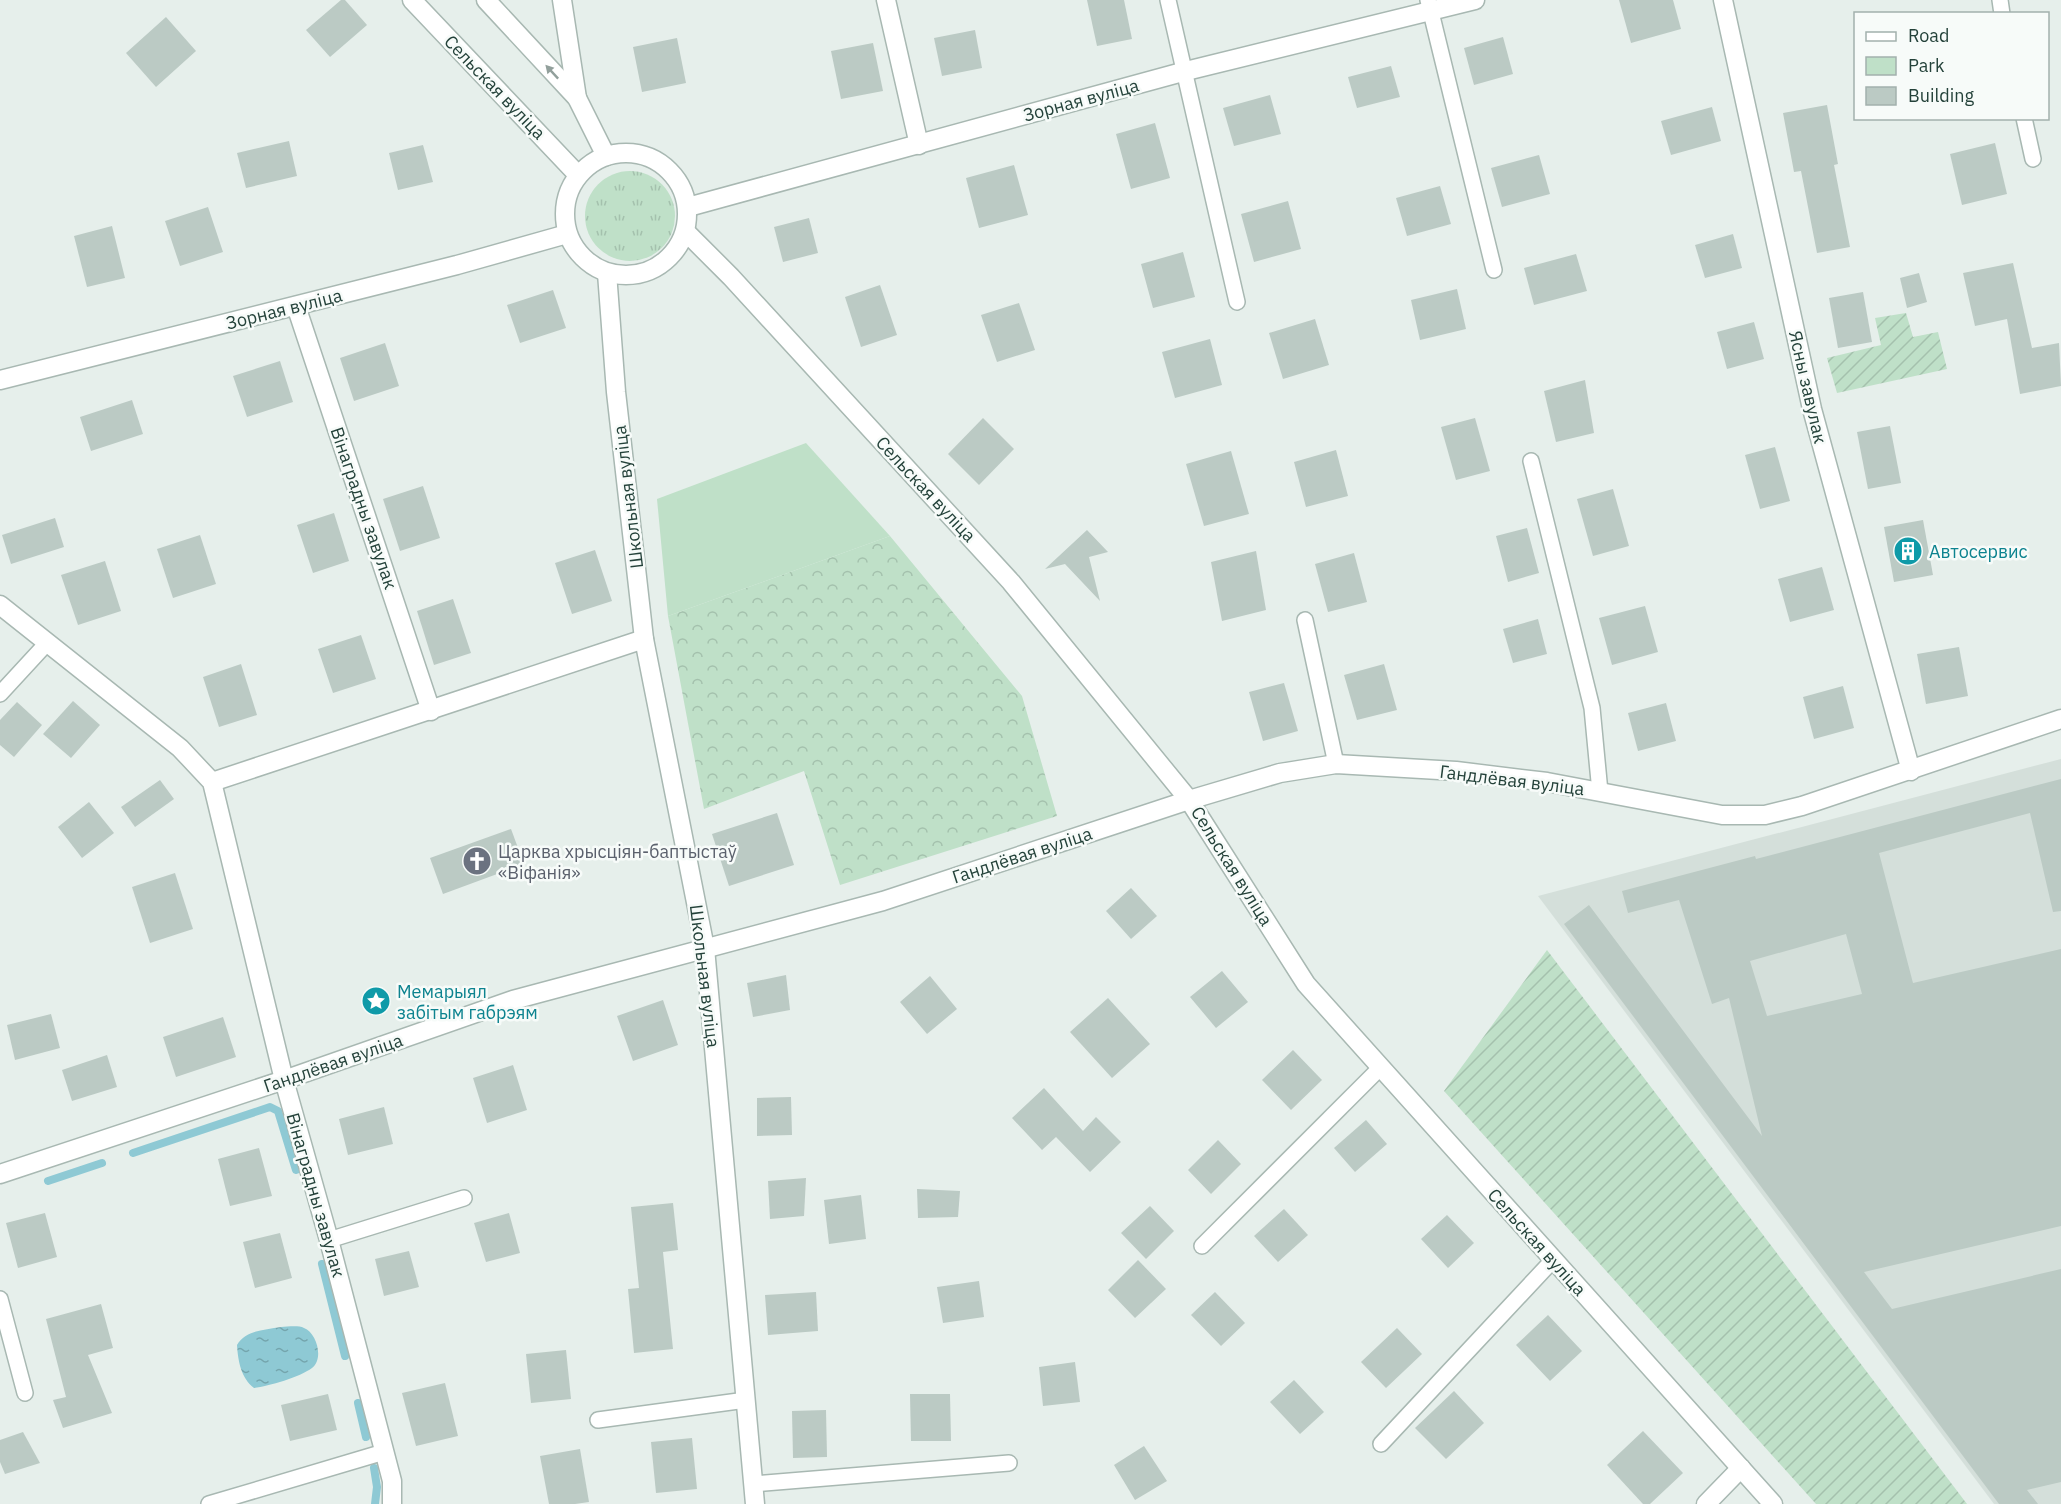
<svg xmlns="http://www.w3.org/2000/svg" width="2061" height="1504" font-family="'IBM Plex Sans',sans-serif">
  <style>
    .built { fill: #d4dfda }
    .grass { fill: url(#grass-tufts) }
    .forest { fill: url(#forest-crowns) }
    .park { fill: #bfe0c8 }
    .garden { fill: url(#garden-furrows) }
    .water { fill: url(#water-ripples) }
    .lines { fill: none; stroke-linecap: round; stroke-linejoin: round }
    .stream { stroke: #8ec9d4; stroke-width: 8 }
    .building { fill: #bbcac4; fill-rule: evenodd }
    .lane-casing { stroke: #a8b8b2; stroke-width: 18 }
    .street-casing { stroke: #a8b8b2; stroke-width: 21 }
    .lane { stroke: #fff; stroke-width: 15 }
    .street { stroke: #fff; stroke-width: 18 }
    .oneway { fill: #92a09c }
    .labels { text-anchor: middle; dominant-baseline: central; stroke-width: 5; stroke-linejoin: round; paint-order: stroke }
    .street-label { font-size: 18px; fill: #24423a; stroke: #f7fbf9 }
    .culture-label { font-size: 18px; fill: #0d838f; stroke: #f7fbf9; text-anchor: start }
    .worship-label { font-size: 18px; fill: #5b616d; stroke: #f7fbf9; text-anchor: start }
  </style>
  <defs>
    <pattern id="grass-tufts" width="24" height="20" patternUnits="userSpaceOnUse" patternTransform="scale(1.5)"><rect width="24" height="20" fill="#bfe0c8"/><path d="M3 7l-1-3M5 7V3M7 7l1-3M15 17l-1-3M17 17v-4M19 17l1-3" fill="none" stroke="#a4c1ad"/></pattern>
    <pattern id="forest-crowns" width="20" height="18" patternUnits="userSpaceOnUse" patternTransform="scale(1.5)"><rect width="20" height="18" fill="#bfe0c8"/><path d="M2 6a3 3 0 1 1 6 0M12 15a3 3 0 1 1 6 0" fill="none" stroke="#a4c1ad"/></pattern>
    <pattern id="garden-furrows" width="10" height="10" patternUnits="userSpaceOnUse" patternTransform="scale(1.5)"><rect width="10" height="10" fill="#bfe0c8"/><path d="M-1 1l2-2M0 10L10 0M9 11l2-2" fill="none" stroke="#a4c1ad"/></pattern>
    <pattern id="water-ripples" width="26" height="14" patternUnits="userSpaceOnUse" patternTransform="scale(1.5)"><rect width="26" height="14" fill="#8ec9d4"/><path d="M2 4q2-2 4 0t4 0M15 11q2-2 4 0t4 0" fill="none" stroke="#74a5ad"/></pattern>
  </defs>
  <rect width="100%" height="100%" fill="#e6efeb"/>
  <path class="built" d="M 2061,759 L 2061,1504 L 1994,1504 L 1538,896 Z"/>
  <circle class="grass" cx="630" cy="216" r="45"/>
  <path class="forest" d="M 890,536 L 1022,696 L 1057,816 L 840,885 L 804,771 L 704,809 L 668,616 Z"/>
  <path class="park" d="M 806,443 L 890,536 L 668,616 L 657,499 Z"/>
  <g class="garden">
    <path d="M 1906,313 L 1913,337 L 1938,332 L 1947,369 L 1837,393 L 1827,358 L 1881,345 L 1875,318 Z"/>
    <path d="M 1547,950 L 1967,1504 L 1816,1504 L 1444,1091 Z"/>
  </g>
  <path class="water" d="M 281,1327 C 287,1327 298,1325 304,1328 C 317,1333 324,1359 312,1368 C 300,1377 269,1386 254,1388 C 241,1378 238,1361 237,1345 C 246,1330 264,1330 281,1327 Z"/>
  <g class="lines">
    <g class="stream">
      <path d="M 133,1153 L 270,1107 L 278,1111 L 296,1170"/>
      <path d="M 48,1181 L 102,1163"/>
      <path d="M 322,1264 L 345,1356"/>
      <path d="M 358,1403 L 366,1437"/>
      <path d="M 374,1468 L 377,1487 L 375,1504"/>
    </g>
  </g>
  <g class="building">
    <path d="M 341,0 L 345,0 L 367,25 L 330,57 L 306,30 Z"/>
    <path d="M 1087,0 L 1124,0 L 1132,39 L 1097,46 Z"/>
    <path d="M 1619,0 L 1673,0 L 1681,29 L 1631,43 Z"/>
    <path d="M 166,17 L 196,51 L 156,87 L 126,53 Z"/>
    <path d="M 975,30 L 982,68 L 942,76 L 934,38 Z"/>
    <path d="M 1503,37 L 1513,74 L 1474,85 L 1464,48 Z"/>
    <path d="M 677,38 L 686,83 L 642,92 L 633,47 Z"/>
    <path d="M 873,43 L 883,91 L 841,99 L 831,51 Z"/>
    <path d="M 1391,66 L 1400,97 L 1357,108 L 1348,77 Z"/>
    <path d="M 1270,95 L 1281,134 L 1234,146 L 1223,108 Z"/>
    <path d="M 1827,105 L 1838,164 L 1834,165 L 1850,247 L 1817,253 L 1801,171 L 1794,172 L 1783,113 Z"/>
    <path d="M 1712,107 L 1721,141 L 1671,155 L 1661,121 Z"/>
    <path d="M 1155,123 L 1170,178 L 1131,189 L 1116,134 Z"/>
    <path d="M 289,141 L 297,176 L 246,188 L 237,153 Z"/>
    <path d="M 1995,143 L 2007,194 L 1962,205 L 1950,154 Z"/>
    <path d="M 423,145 L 433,182 L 398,190 L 389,153 Z"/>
    <path d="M 1539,155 L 1550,194 L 1502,207 L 1491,168 Z"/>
    <path d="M 1014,165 L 1028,215 L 979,228 L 966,178 Z"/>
    <path d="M 1440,186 L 1451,224 L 1407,236 L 1396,198 Z"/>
    <path d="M 1288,201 L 1301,249 L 1254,262 L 1241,214 Z"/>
    <path d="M 208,207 L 223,252 L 180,266 L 165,221 Z"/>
    <path d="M 809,218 L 818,253 L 783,262 L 774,227 Z"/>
    <path d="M 112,226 L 125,278 L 87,287 L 74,236 Z"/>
    <path d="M 1733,234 L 1742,268 L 1705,278 L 1695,245 Z"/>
    <path d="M 1183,252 L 1195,297 L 1153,308 L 1141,264 Z"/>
    <path d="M 1576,254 L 1587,291 L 1534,305 L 1524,268 Z"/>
    <path d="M 2013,263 L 2032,348 L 2059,343 L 2061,386 L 2020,394 L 2007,319 L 1975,326 L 1963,273 Z"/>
    <path d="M 1919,273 L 1927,302 L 1907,308 L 1900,278 Z"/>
    <path d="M 880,285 L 897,335 L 861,347 L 845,297 Z"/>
    <path d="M 1457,289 L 1466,329 L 1420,340 L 1411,300 Z"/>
    <path d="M 553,290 L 566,328 L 520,343 L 507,305 Z"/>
    <path d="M 1863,292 L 1872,342 L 1838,348 L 1829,298 Z"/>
    <path d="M 1019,303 L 1035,350 L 997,362 L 981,315 Z"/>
    <path d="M 1315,319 L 1329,365 L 1283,379 L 1269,333 Z"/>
    <path d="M 1754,322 L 1764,359 L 1727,369 L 1717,332 Z"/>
    <path d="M 1210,339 L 1222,385 L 1175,398 L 1162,352 Z"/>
    <path d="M 385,343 L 399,386 L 354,401 L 340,358 Z"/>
    <path d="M 280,361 L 293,402 L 247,417 L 233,376 Z"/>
    <path d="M 1585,380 L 1594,433 L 1556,442 L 1544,391 Z"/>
    <path d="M 132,400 L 143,434 L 91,451 L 80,417 Z"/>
    <path d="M 983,418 L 1014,449 L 979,485 L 948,454 Z"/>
    <path d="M 1475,418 L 1490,471 L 1456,480 L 1441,427 Z"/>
    <path d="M 1890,426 L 1901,483 L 1868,489 L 1857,432 Z"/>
    <path d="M 1775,447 L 1790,501 L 1760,509 L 1745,455 Z"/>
    <path d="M 1336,450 L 1348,496 L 1306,507 L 1294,462 Z"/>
    <path d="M 1231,451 L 1249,514 L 1204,526 L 1186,464 Z"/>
    <path d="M 423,486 L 440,538 L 400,551 L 383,499 Z"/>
    <path d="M 1613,489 L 1629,546 L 1593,556 L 1577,499 Z"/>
    <path d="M 334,513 L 349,561 L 313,573 L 297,525 Z"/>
    <path d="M 55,518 L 64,547 L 11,564 L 2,535 Z"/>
    <path d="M 1923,520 L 1933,575 L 1894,582 L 1884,527 Z"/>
    <path d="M 1527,528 L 1539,573 L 1508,582 L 1496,536 Z"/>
    <path d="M 1087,530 L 1108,552 L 1089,557 L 1100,601 L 1065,564 L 1045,569 Z"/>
    <path d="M 200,535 L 216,584 L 173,598 L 157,549 Z"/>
    <path d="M 595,550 L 612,601 L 572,614 L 555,563 Z"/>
    <path d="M 1256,551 L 1266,610 L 1222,621 L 1211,562 Z"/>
    <path d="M 1354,553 L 1367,602 L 1328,612 L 1315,564 Z"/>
    <path d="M 105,561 L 121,611 L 78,625 L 61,575 Z"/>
    <path d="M 1822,567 L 1834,610 L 1790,622 L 1778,579 Z"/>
    <path d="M 453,599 L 471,653 L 434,665 L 417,611 Z"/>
    <path d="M 1645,606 L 1658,652 L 1612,665 L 1599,618 Z"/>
    <path d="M 1538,619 L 1547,654 L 1513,663 L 1503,629 Z"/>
    <path d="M 361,635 L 376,679 L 333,693 L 318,649 Z"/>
    <path d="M 1959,647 L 1968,696 L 1926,704 L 1917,654 Z"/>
    <path d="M 241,664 L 257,715 L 219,727 L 203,677 Z"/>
    <path d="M 1384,664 L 1397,710 L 1357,720 L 1344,675 Z"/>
    <path d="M 1284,683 L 1298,731 L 1263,741 L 1249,692 Z"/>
    <path d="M 1843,686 L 1854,728 L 1814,739 L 1803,697 Z"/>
    <path d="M 73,701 L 100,725 L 71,758 L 43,734 Z"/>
    <path d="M 17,702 L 42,725 L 14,757 L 0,745 L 0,720 Z"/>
    <path d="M 1666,703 L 1676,741 L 1638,751 L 1628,713 Z"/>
    <path d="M 2061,779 L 2061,911 L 2053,912 L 2030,813 L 1879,853 L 1913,983 L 2061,949 L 2061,1226 L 1864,1272 L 1892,1309 L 2061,1269 L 2061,1482 L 2027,1490 L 2038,1504 L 1999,1504 L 1564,924 L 1589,905 L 1762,1136 L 1729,998 L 1712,1004 L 1679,900 L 1628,913 L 1622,891 L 1755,856 L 1756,859 ZM 1846,934 L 1862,994 L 1767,1016 L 1750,961 Z"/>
    <path d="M 160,780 L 174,799 L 135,827 L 121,807 Z"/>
    <path d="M 89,802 L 114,833 L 82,858 L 58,827 Z"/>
    <path d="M 777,813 L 794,865 L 729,886 L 712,834 Z"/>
    <path d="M 511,829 L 524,864 L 443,894 L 430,858 Z"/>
    <path d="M 175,873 L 193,929 L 150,943 L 132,887 Z"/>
    <path d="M 1131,888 L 1157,916 L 1131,939 L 1106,911 Z"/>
    <path d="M 1222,971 L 1248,1002 L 1216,1028 L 1190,997 Z"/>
    <path d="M 786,975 L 790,1010 L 753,1017 L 747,983 Z"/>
    <path d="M 930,976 L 957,1009 L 927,1034 L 900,1002 Z"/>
    <path d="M 1108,998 L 1150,1044 L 1112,1078 L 1070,1032 Z"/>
    <path d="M 663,1000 L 678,1045 L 633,1061 L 617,1016 Z"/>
    <path d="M 51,1014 L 60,1048 L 15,1060 L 7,1025 Z"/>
    <path d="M 223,1017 L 236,1057 L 176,1077 L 163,1037 Z"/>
    <path d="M 1293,1050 L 1322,1080 L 1291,1110 L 1262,1080 Z"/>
    <path d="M 107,1055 L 117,1087 L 72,1101 L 62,1070 Z"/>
    <path d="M 513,1065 L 527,1110 L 487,1123 L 473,1078 Z"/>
    <path d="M 1044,1088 L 1083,1131 L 1096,1117 L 1121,1142 L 1090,1172 L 1056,1137 L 1042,1150 L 1012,1118 Z"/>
    <path d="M 791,1097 L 792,1135 L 757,1136 L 757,1098 Z"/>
    <path d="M 384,1107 L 393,1144 L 348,1155 L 339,1119 Z"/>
    <path d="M 1366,1120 L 1387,1144 L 1355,1172 L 1334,1148 Z"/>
    <path d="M 1218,1140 L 1241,1164 L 1211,1194 L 1188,1170 Z"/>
    <path d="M 259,1148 L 272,1196 L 230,1206 L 218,1159 Z"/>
    <path d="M 806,1178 L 804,1216 L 770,1219 L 768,1181 Z"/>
    <path d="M 917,1189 L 960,1191 L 958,1217 L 918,1218 Z"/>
    <path d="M 861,1195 L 866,1239 L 829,1244 L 824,1200 Z"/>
    <path d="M 673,1203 L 678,1250 L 663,1252 L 673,1349 L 634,1353 L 628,1289 L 639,1288 L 631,1207 Z"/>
    <path d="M 1150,1206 L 1174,1231 L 1146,1259 L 1121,1233 Z"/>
    <path d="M 1284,1209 L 1308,1235 L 1278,1262 L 1254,1236 Z"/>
    <path d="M 45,1213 L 57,1257 L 18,1268 L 6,1223 Z"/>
    <path d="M 509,1213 L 520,1253 L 486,1262 L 474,1223 Z"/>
    <path d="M 1447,1215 L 1474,1243 L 1448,1268 L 1421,1239 Z"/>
    <path d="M 280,1233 L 292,1278 L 255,1288 L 243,1242 Z"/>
    <path d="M 409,1251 L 419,1287 L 384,1296 L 375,1259 Z"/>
    <path d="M 1138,1260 L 1166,1289 L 1135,1318 L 1108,1290 Z"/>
    <path d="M 979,1281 L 984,1317 L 943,1323 L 937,1287 Z"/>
    <path d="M 816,1292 L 818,1331 L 768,1335 L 765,1295 Z"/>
    <path d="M 1215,1292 L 1245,1323 L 1221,1346 L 1191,1315 Z"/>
    <path d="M 101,1304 L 113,1348 L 88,1355 L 112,1413 L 63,1428 L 53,1400 L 66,1397 L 46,1319 Z"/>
    <path d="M 1548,1315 L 1582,1351 L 1550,1381 L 1516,1345 Z"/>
    <path d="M 1397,1328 L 1422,1354 L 1386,1388 L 1361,1362 Z"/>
    <path d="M 566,1350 L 571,1399 L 531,1403 L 526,1354 Z"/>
    <path d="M 1075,1362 L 1080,1402 L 1043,1406 L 1039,1367 Z"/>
    <path d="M 1294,1380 L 1324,1412 L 1300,1434 L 1270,1402 Z"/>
    <path d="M 445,1383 L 458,1436 L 416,1446 L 402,1393 Z"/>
    <path d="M 1454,1391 L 1484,1423 L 1446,1459 L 1415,1428 Z"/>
    <path d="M 328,1394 L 337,1430 L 290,1441 L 281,1405 Z"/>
    <path d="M 910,1394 L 950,1394 L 951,1441 L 911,1441 Z"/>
    <path d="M 826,1410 L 827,1457 L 793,1458 L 792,1411 Z"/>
    <path d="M 1643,1431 L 1683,1473 L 1650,1504 L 1643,1504 L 1607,1465 Z"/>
    <path d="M 23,1432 L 40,1463 L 5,1474 L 0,1462 L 0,1440 Z"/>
    <path d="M 692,1438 L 697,1489 L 656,1493 L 651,1442 Z"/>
    <path d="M 1144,1446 L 1167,1481 L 1135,1500 L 1114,1465 Z"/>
    <path d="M 580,1449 L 589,1502 L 575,1504 L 549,1504 L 540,1456 Z"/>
  </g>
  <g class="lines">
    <g class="lane-casing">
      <g id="lane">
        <path d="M 1168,0 L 1237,302"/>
        <path d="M 1428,0 L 1494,270"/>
        <path d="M 2000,0 L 2002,14"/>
        <path d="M 2024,118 L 2033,159"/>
        <path d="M 1531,461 L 1592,708 L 1600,792"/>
        <path d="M 1305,620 L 1336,764"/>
        <path d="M 0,694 L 47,643"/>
        <path d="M 329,1240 L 464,1198"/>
        <path d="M 1202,1246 L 1380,1068"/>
        <path d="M 0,1299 L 25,1393"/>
        <path d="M 598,1420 L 746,1400"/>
        <path d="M 1381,1444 L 1553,1260"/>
        <path d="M 753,1484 L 1009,1463"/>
        <path d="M 209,1504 L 384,1452"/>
      </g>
    </g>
    <g class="street-casing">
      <g id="street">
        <path d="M 412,0 L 578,175"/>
        <path d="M 486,0 L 577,98 L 606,156"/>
        <path d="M 562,0 L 577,98"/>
        <path d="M 886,0 L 919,145"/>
        <path d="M 1723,0 L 1812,409 L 1911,771"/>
        <circle cx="626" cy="214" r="61"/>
        <path d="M 688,207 L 1186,71 L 1475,0"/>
        <path d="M 686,232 L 731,277 L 1011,582 L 1189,800 L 1306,984 L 1773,1504"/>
        <path d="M 607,273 L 616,392 L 644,639 L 705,948 L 755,1504"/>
        <path d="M 296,306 L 431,711"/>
        <path d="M 0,380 L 457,265 L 567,234"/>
        <path d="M 0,605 L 180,748 L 212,782 L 284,1080 L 329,1240 L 392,1481 L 392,1504"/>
        <path d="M 212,782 L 644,639"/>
        <path d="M 0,1174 L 284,1080 L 513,1000 L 883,901 L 1189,800 L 1280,773 L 1336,764 L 1456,771 L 1547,782 L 1722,815 L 1765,815 L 1802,806 L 2061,719"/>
        <path d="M 1706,1504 L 1741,1468"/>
      </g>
    </g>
    <use href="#lane" class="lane"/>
    <use href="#street" class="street"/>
  </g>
  <defs><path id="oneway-solid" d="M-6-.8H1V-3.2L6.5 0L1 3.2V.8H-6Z" transform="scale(1.5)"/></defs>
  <use class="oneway" href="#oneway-solid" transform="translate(552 72) rotate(-133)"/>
  <defs>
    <g id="building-disc" transform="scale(1.5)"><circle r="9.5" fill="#0f9aa8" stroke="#f7fbf9"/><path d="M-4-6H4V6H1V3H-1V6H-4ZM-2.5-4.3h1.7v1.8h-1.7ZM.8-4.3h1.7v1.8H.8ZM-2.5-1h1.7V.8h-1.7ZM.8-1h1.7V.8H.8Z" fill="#fff"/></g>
    <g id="church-disc" transform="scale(1.5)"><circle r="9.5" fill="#6b7280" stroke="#f7fbf9"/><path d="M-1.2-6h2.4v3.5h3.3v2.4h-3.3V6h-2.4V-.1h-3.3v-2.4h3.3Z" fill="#fff"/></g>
    <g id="sight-disc" transform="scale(1.5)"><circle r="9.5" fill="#0f9aa8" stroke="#f7fbf9"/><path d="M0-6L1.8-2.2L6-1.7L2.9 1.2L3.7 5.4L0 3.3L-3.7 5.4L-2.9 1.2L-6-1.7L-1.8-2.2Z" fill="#fff"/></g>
  </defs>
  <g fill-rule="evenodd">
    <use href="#building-disc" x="1908" y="551"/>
    <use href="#church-disc" x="477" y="861"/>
    <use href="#sight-disc" x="376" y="1001"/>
  </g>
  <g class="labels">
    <g class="street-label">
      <text transform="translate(495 87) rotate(46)">Сельская вуліца</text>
      <text transform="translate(1081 100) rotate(-15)">Зорная вуліца</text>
      <text transform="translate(284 309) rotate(-14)">Зорная вуліца</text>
      <text transform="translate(1808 387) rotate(77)">Ясны завулак</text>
      <text transform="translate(926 489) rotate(47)">Сельская вуліца</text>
      <text transform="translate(628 497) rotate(-97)">Школьная вуліца</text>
      <text transform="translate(364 508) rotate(71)">Вінаградны завулак</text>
      <text transform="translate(1512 780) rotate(7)">Гандлёвая вуліца</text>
      <text transform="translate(1022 855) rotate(-18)">Гандлёвая вуліца</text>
      <text transform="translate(1232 866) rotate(58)">Сельская вуліца</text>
      <text transform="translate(705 976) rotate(83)">Школьная вуліца</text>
      <text transform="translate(333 1063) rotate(-19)">Гандлёвая вуліца</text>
      <text transform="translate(316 1195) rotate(74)">Вінаградны завулак</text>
      <text transform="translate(1537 1242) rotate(48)">Сельская вуліца</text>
    </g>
    <g class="culture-label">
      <text x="1929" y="551">Автосервис</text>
      <text x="397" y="991">Мемарыял<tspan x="397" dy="21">забітым габрэям</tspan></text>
    </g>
    <g class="worship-label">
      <text x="498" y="851">Царква хрысціян-баптыстаў<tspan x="498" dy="21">«Віфанія»</tspan></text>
    </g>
  </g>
  <rect x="1854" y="12" width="195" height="108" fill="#f7fbf9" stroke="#a3b1ad" stroke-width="1.5"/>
  <rect x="1866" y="32" width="30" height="9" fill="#ffffff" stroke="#a3b1ad" stroke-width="1.5"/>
  <text x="1908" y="42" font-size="18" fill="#24423a">Road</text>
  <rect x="1866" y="57" width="30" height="18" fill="#bfe0c8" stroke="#a3b1ad" stroke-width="1.5"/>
  <text x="1908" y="72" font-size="18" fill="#24423a">Park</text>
  <rect x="1866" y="87" width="30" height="18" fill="#bbcac4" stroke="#a3b1ad" stroke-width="1.5"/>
  <text x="1908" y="102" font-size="18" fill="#24423a">Building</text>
</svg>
